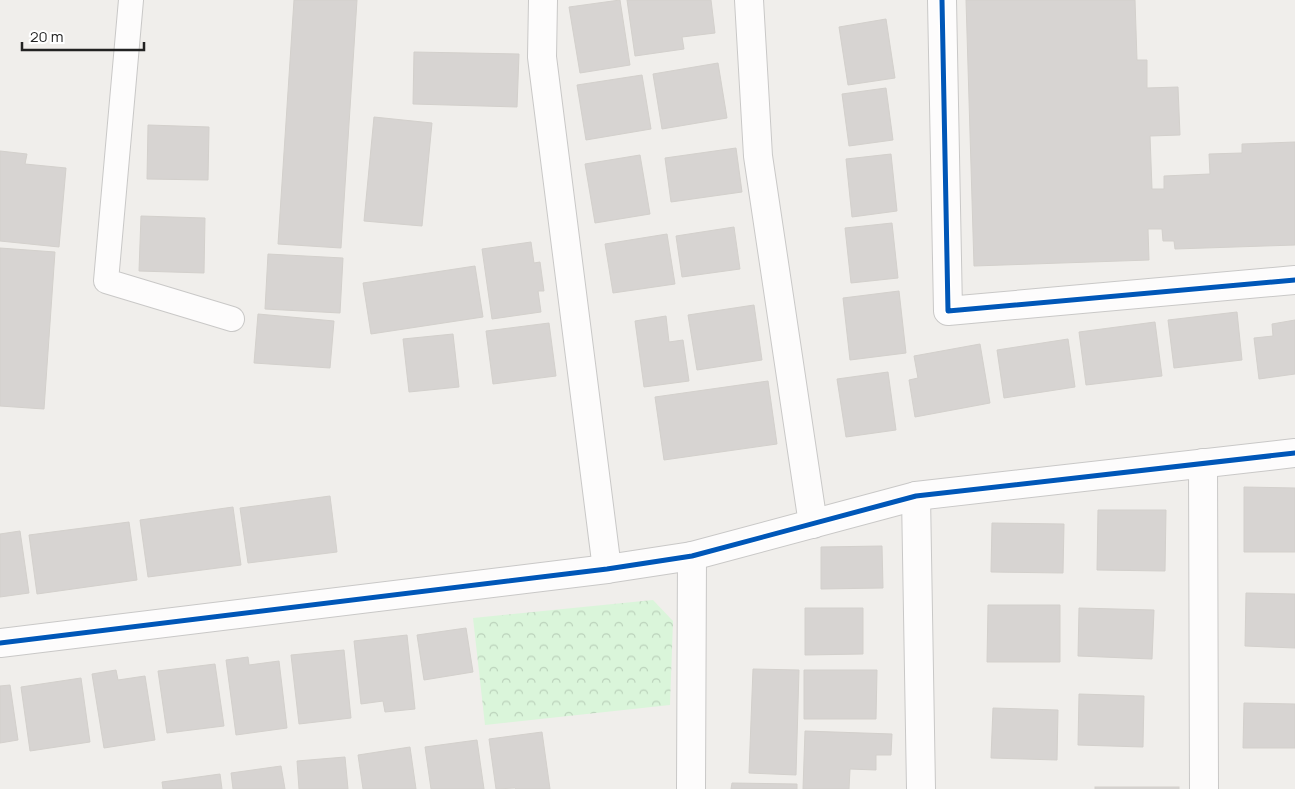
<svg xmlns="http://www.w3.org/2000/svg" width="1295" height="789" font-family="Manrope,sans-serif">
  <style>
    .park { fill: url(#park-crowns) }
    .building { fill: #d7d4d2; stroke: #d3d0cc }
    .lines { fill: none; stroke-linecap: round; stroke-linejoin: round }
    .service-casing { stroke: #c9c8c7; stroke-width: 26 }
    .minor-casing { stroke: #c9c8c7; stroke-width: 30 }
    .service { stroke: #fdfcfc; stroke-width: 24 }
    .minor { stroke: #fdfcfc; stroke-width: 28 }
    .cycleway-casing { stroke: #fff; stroke-width: 8 }
    .cycleway { stroke: #0057b8; stroke-width: 5 }
  </style>
  <defs>
    <pattern id="park-crowns" width="20" height="18" patternUnits="userSpaceOnUse" patternTransform="scale(1.25)"><rect width="20" height="18" fill="#daf5da"/><path d="M2 6a3 3 0 1 1 6 0M12 15a3 3 0 1 1 6 0" fill="none" stroke="#bbd2bb"/></pattern>
  </defs>
  <rect width="100%" height="100%" fill="#f0eeeb"/>
  <path class="park" d="M 653,600 L 673,621 L 670,705 L 485,725 L 473,618 Z"/>
  <g class="building">
    <path d="M 294,0 L 357,0 L 341,248 L 278,244 Z"/>
    <path d="M 620,0 L 630,65 L 580,73 L 569,7 Z"/>
    <path d="M 627,0 L 711,0 L 715,33 L 682,37 L 684,49 L 635,56 Z"/>
    <path d="M 966,0 L 1135,0 L 1137,60 L 1147,60 L 1147,88 L 1178,87 L 1180,135 L 1150,136 L 1152,189 L 1164,189 L 1164,176 L 1210,174 L 1209,154 L 1242,153 L 1242,144 L 1295,142 L 1295,245 L 1175,249 L 1174,241 L 1163,241 L 1162,229 L 1148,229 L 1149,260 L 974,266 Z"/>
    <path d="M 886,19 L 895,78 L 848,85 L 839,27 Z"/>
    <path d="M 414,52 L 519,54 L 517,107 L 413,104 Z"/>
    <path d="M 718,63 L 727,118 L 662,129 L 653,74 Z"/>
    <path d="M 642,75 L 651,129 L 586,140 L 577,85 Z"/>
    <path d="M 886,88 L 893,140 L 849,146 L 842,94 Z"/>
    <path d="M 374,117 L 432,123 L 422,226 L 364,221 Z"/>
    <path d="M 148,125 L 209,127 L 208,180 L 147,179 Z"/>
    <path d="M 736,148 L 742,192 L 671,202 L 665,158 Z"/>
    <path d="M 0,151 L 27,154 L 25,164 L 66,168 L 59,247 L 0,241 Z"/>
    <path d="M 891,154 L 897,211 L 852,217 L 846,159 Z"/>
    <path d="M 640,155 L 650,214 L 595,223 L 585,164 Z"/>
    <path d="M 141,216 L 205,218 L 204,273 L 139,271 Z"/>
    <path d="M 892,223 L 898,278 L 851,283 L 845,228 Z"/>
    <path d="M 734,227 L 740,269 L 682,277 L 676,236 Z"/>
    <path d="M 667,234 L 675,284 L 613,293 L 605,244 Z"/>
    <path d="M 531,242 L 534,263 L 540,262 L 544,291 L 538,291 L 541,312 L 492,319 L 482,249 Z"/>
    <path d="M 0,248 L 55,252 L 44,409 L 0,406 Z"/>
    <path d="M 268,254 L 343,258 L 340,313 L 265,309 Z"/>
    <path d="M 475,266 L 483,317 L 371,334 L 363,283 Z"/>
    <path d="M 899,291 L 906,353 L 850,360 L 843,298 Z"/>
    <path d="M 754,305 L 762,360 L 697,370 L 688,315 Z"/>
    <path d="M 1237,312 L 1242,360 L 1174,368 L 1168,320 Z"/>
    <path d="M 258,314 L 334,321 L 330,368 L 254,363 Z"/>
    <path d="M 666,316 L 669,342 L 683,340 L 689,381 L 644,387 L 635,321 Z"/>
    <path d="M 1295,320 L 1295,374 L 1259,379 L 1254,338 L 1273,336 L 1272,324 Z"/>
    <path d="M 1155,322 L 1162,376 L 1086,385 L 1079,332 Z"/>
    <path d="M 549,323 L 556,376 L 493,384 L 486,331 Z"/>
    <path d="M 453,334 L 459,387 L 409,392 L 403,339 Z"/>
    <path d="M 1068,339 L 1075,387 L 1004,398 L 997,350 Z"/>
    <path d="M 980,344 L 990,403 L 915,417 L 909,380 L 918,378 L 914,356 Z"/>
    <path d="M 888,372 L 896,430 L 846,437 L 837,379 Z"/>
    <path d="M 768,381 L 777,444 L 664,460 L 655,397 Z"/>
    <path d="M 1244,487 L 1295,488 L 1295,552 L 1244,552 Z"/>
    <path d="M 330,496 L 337,552 L 248,563 L 240,508 Z"/>
    <path d="M 233,507 L 241,565 L 148,577 L 140,520 Z"/>
    <path d="M 1098,510 L 1166,510 L 1165,571 L 1097,570 Z"/>
    <path d="M 129,522 L 137,580 L 37,594 L 29,535 Z"/>
    <path d="M 992,523 L 1064,524 L 1063,573 L 991,572 Z"/>
    <path d="M 20,531 L 29,593 L 0,597 L 0,534 Z"/>
    <path d="M 882,546 L 883,588 L 821,589 L 821,547 Z"/>
    <path d="M 1246,593 L 1295,594 L 1295,648 L 1245,646 Z"/>
    <path d="M 988,605 L 1060,605 L 1060,662 L 987,662 Z"/>
    <path d="M 805,608 L 863,608 L 863,654 L 805,655 Z"/>
    <path d="M 1079,608 L 1154,610 L 1152,659 L 1078,656 Z"/>
    <path d="M 466,628 L 473,672 L 424,680 L 417,635 Z"/>
    <path d="M 407,635 L 415,709 L 385,712 L 383,701 L 361,704 L 354,641 Z"/>
    <path d="M 344,650 L 351,718 L 299,724 L 291,655 Z"/>
    <path d="M 248,657 L 249,665 L 279,661 L 287,728 L 236,735 L 226,660 Z"/>
    <path d="M 215,664 L 224,726 L 167,733 L 158,671 Z"/>
    <path d="M 753,669 L 799,670 L 796,775 L 749,773 Z"/>
    <path d="M 116,670 L 118,680 L 145,676 L 155,740 L 104,748 L 92,674 Z"/>
    <path d="M 804,670 L 877,670 L 876,719 L 804,719 Z"/>
    <path d="M 81,678 L 90,742 L 30,751 L 21,687 Z"/>
    <path d="M 10,685 L 18,740 L 0,743 L 0,686 Z"/>
    <path d="M 1079,694 L 1144,696 L 1143,747 L 1078,745 Z"/>
    <path d="M 1244,703 L 1295,704 L 1295,748 L 1243,748 Z"/>
    <path d="M 993,708 L 1058,710 L 1057,760 L 991,758 Z"/>
    <path d="M 805,731 L 892,734 L 891,755 L 876,755 L 876,770 L 850,769 L 849,789 L 803,789 Z"/>
    <path d="M 542,732 L 550,789 L 516,789 L 515,788 L 496,789 L 489,739 Z"/>
    <path d="M 477,740 L 484,789 L 431,789 L 425,747 Z"/>
    <path d="M 410,747 L 416,789 L 363,789 L 358,755 Z"/>
    <path d="M 345,757 L 348,789 L 299,789 L 297,761 Z"/>
    <path d="M 281,766 L 285,789 L 233,789 L 231,773 Z"/>
    <path d="M 220,774 L 222,789 L 163,789 L 162,782 Z"/>
    <path d="M 732,783 L 797,784 L 797,789 L 731,789 Z"/>
    <rect x="1095" y="787" width="84" height="2"/>
  </g>
  <g class="lines">
    <g class="service-casing">
      <path id="service" d="M 131,0 L 106,281 L 232,319"/>
    </g>
    <g class="minor-casing">
      <g id="minor">
        <path d="M 543,0 L 542,57 L 607,569"/>
        <path d="M 749,0 L 758,156 L 813,524"/>
        <path d="M 942,0 L 948,311 L 1295,280"/>
        <path d="M 1203,463 L 1204,789"/>
        <path d="M 916,496 L 921,789"/>
        <path d="M 0,643 L 607,569 L 692,556 L 916,496 L 1295,453"/>
        <path d="M 691,789 L 692,556"/>
      </g>
    </g>
    <use href="#service" class="service"/>
    <use href="#minor" class="minor"/>
    <g class="cycleway-casing">
      <g id="cycleway">
        <path d="M 942,0 L 948,311 L 1295,280"/>
        <path d="M 0,643 L 607,569 L 692,556 L 916,496 L 1295,453"/>
      </g>
    </g>
    <use href="#cycleway" class="cycleway"/>
  </g>
  <path d="M22 42v8h122v-8" fill="none" stroke="#222222" stroke-width="2.5"/>
  <text x="30" y="42" font-size="15" fill="#222222" stroke="#ffffff" stroke-width="4" paint-order="stroke">20 m</text>
</svg>
